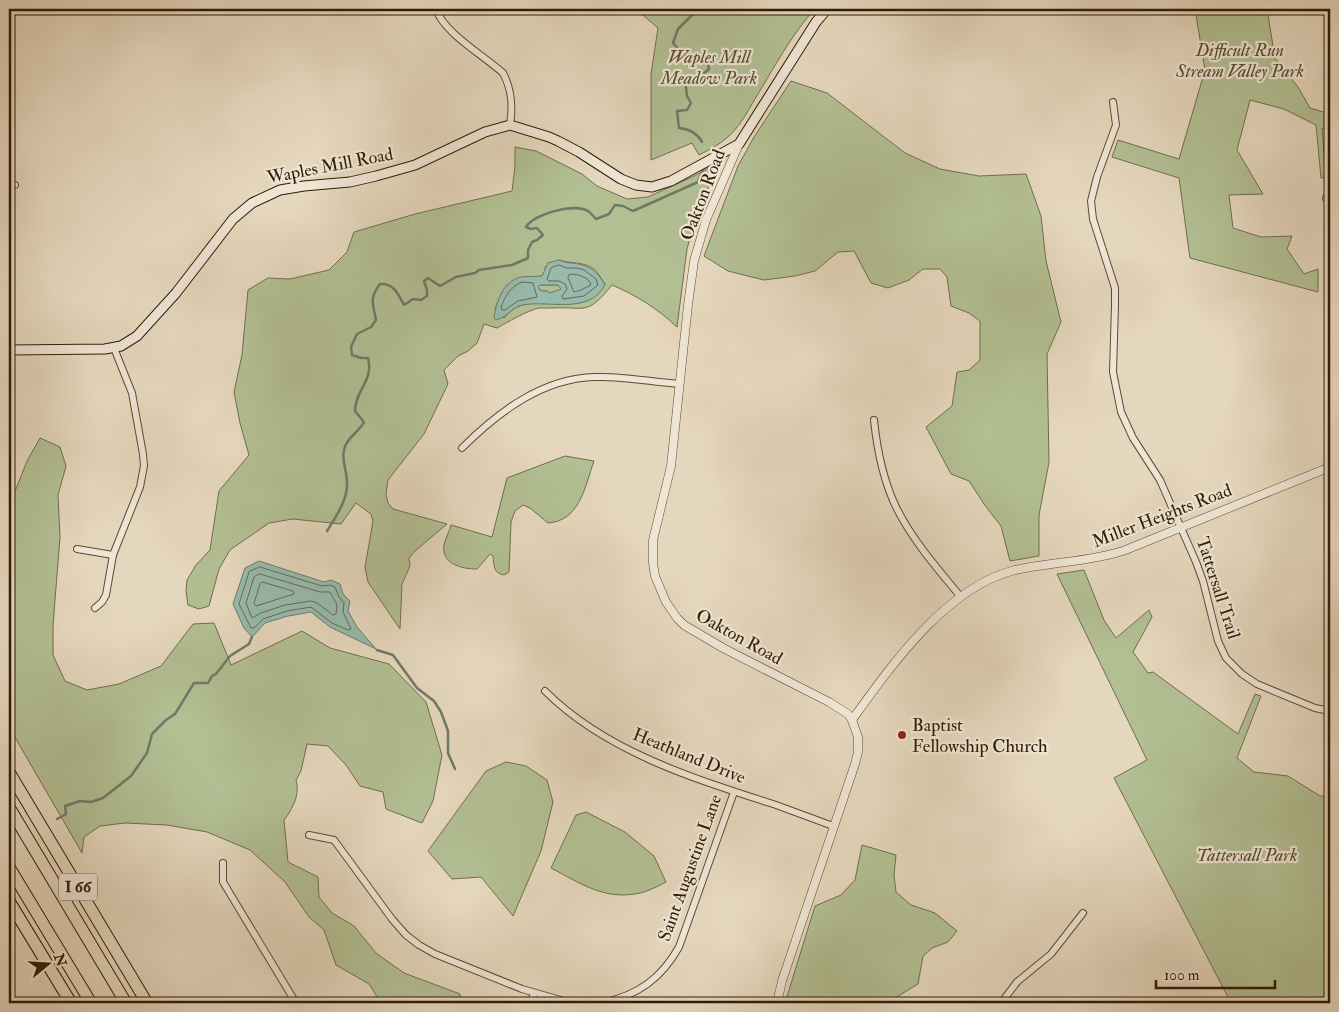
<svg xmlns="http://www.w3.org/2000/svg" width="1339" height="1012" font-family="'IM FELL Double Pica',serif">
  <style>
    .green { fill: #b2bf93; stroke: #716d4c; fill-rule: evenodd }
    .water { fill: #97baac; stroke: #6e7a69; fill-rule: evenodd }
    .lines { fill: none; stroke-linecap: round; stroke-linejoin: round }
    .shore { stroke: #646a58; stroke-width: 1 }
    .stream { stroke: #6e7a69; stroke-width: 2.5 }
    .minor-casing { stroke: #5d4a32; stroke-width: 8 }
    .tertiary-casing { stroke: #5d4a32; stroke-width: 9 }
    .secondary-casing { stroke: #301b04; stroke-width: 11 }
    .motorway-casing { stroke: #301b04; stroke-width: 13 }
    .minor { stroke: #eee5d4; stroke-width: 6 }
    .tertiary { stroke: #eee5d4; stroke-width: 8 }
    .secondary { stroke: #eee5d4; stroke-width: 9 }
    .motorway { stroke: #e5d7bd; stroke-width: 11 }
    .poi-dot { fill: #8f2418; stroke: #eee5d4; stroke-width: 2 }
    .labels { text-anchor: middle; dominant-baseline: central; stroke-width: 4.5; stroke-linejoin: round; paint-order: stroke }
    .shield { fill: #eee5d4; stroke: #695842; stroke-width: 1 }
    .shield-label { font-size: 16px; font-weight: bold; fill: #301b04 }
    .park-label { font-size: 18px; font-style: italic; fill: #574c2f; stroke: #eee5d4 }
    .street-label { font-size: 18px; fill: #301b04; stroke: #eee5d4 }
    .poi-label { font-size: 18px; fill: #301b04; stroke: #eee5d4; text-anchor: start }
  </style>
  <rect width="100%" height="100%" fill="#e5d7bd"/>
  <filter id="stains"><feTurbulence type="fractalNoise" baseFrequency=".004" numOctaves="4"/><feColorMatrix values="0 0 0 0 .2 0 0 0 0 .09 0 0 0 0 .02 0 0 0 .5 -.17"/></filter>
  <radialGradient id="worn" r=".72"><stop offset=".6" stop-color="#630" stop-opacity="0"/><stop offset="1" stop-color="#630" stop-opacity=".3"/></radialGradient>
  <g class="green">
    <path d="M 636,9 L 815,9 C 793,32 772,71 755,99 C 748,111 741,124 731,134 C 722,143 711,149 699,155 L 692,143 L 651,160 L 651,74 L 658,28 Z"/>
    <path d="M 1195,9 L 1267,9 L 1275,58 L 1298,87 L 1310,108 L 1330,114 L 1330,130 L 1322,128 L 1326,177 L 1321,178 L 1316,125 L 1284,109 L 1250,100 L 1237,150 L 1263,194 L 1229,195 L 1233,228 L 1261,237 L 1292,236 L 1287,249 L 1304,274 L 1318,269 L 1318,292 L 1190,258 L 1179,178 L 1112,157 L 1118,140 L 1179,159 L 1205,70 Z"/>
    <path d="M 791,81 L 827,93 L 905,153 L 940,169 L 979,176 L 1026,174 L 1041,216 L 1046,261 L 1061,322 L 1047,354 L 1049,462 L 1039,515 L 1039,556 L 1010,561 L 1001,526 L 984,504 L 969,481 L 951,474 L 926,427 L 952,406 L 957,372 L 969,370 L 980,360 L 980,321 L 969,313 L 951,306 L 947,277 L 940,269 L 923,269 L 909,280 L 888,288 L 871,283 L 854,251 L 838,252 L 815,271 L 795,276 L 764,280 L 728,271 L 704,256 L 738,166 L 754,137 Z"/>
    <path d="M 515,147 L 536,151 L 582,174 L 597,186 L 627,199 L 648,197 L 694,176 L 724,160 L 700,203 L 687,249 L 677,327 C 658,309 636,295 612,285 C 586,317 586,306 551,308 C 547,308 543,308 539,308 C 526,311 508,322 497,328 L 484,324 L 477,343 L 468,351 L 458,356 L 444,370 L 448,384 L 424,434 L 388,480 L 386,494 L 388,503 L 393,509 L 447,524 L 415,551 L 409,558 L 410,566 L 402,584 L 400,629 L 368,582 L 365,567 L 373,521 L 371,514 L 356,503 L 341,524 L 293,519 L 269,523 L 230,550 L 219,569 L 209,606 L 199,609 L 188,605 L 186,591 L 187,580 L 196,565 L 210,550 L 219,491 L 249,455 L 240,423 L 234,392 L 242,355 L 248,290 L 268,278 L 290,279 L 329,270 L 347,252 L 354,232 L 415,214 L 512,191 L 515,166 ZM 559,260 C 570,264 585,261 595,270 C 599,274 602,280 605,284 C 587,318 545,296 519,306 C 513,308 508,314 504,318 L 495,309 C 500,296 505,281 521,278 C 527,276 535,277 542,276 L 545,272 L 545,267 Z"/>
    <path d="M 540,285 L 558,285 L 562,288 L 560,290 L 550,293 L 547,291 L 541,291 L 538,287 Z"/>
    <path d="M 40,438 L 60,447 L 66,466 L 58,495 L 60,537 L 53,625 L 53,655 L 65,681 L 87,690 L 119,684 L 161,666 L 193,624 L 214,623 L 231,665 L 302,631 L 330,648 L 389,664 L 426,702 L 442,755 L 433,801 L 422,823 L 386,809 L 383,792 L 360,786 L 346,765 L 328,746 L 307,744 L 301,771 L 296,780 C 300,795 293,808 284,820 L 288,862 L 318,877 L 319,897 L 332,913 L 354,926 L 376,953 L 404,973 L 460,994 L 460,1003 L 381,1003 L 369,984 L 336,965 L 324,930 L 309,917 L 285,882 L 250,850 L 207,832 L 167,825 L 125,823 L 100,826 L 84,837 L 82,853 L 9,727 L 9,499 L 16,489 L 27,461 Z"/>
    <path d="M 565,456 L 594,461 C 585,486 580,521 548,523 L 530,508 L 523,505 L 515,511 L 511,522 L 509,572 L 504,575 C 493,573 494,565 493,556 L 490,554 L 477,569 C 465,569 447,566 444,552 C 442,544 449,533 451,525 L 492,537 L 507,478 Z"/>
    <path d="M 1084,570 L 1104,620 L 1116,638 L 1149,610 L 1152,617 L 1133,652 L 1148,673 L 1153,672 L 1238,734 L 1255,694 L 1261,696 L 1237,758 L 1254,772 L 1288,776 L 1320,796 L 1330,796 L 1330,1003 L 1231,1003 L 1114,778 L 1147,760 L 1057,574 Z"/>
    <path d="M 506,762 L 526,766 L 547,780 L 553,802 L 541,851 L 513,916 L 481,877 L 452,879 L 428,851 L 486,771 Z"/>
    <path d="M 586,812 L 625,832 L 654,856 L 666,882 C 658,886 649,891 640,893 C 605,901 580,883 551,868 L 576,815 Z"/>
    <path d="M 862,845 L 896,855 L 894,875 L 896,892 L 911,905 L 935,913 L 957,931 L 948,942 L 932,948 L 923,956 L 918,984 L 887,1003 L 785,1003 L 815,906 L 841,895 L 855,880 Z"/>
  </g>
  <g class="water">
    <path d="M 559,260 C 563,261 567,263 571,263 C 587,264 597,270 605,285 C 589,315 549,300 522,305 C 512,307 508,317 496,320 L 494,318 C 496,302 503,281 521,277 C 528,276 535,277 542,276 L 548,263 ZM 558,285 L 561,289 L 550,293 L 547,291 L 541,291 L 538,287 L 540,285 Z"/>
    <path d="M 259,561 L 324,582 L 331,580 L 340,584 L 343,594 L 350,601 L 348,611 L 357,627 L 376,649 L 330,627 L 311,612 L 288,616 L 265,623 L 252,637 L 244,628 L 233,604 L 245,568 Z"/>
  </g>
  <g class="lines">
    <g class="shore">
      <path d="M 559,265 L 567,268 L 577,268 L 584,270 L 596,279 L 598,285 L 584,296 L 563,299 L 562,296 L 567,289 L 565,284 L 559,281 L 549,281 L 547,279 L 551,268 Z"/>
      <path d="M 570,274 C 578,274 589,277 591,285 L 581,290 L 574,292 L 568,278 Z"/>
      <path d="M 522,282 L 533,283 L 537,297 L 518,301 L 505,310 L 502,310 L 501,307 C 506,295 510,287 522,282 Z"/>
      <path d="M 260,567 L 322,586 L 330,585 L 335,587 L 339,597 L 344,603 L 343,612 L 351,629 L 348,630 L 332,623 L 311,607 L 287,611 L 263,619 L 254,628 L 251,628 L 239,604 L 249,572 Z"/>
      <path d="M 260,574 L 320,592 L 330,592 L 337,605 L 336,614 L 333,615 L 317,603 L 311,601 L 285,605 L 261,613 L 252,618 L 246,603 L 254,577 Z"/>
      <path d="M 262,582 L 293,591 L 294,594 L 256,606 L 254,603 L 260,584 Z"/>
    </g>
    <g class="stream">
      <path d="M 698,9 L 678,29 L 673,43 L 679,50 L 707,61 L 709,69 L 703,74 L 685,80 L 687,96 L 691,103 L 687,110 L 677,111 L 679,128 C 689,129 697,132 702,142"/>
      <path d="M 327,531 C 335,518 347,501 347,485 C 348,473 341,461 344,450 C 346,438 359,432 364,422 L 355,411 C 355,390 374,381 368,358 L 361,358 L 352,355 L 351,347 L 357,334 L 371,327 L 376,320 C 373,304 369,298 380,284 C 394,283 398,294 404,305 L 413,299 L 421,300 L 427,296 L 427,290 L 424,281 L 428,278 L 440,286 L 456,277 L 475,273 L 479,270 L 512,265 L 528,258 L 528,250 L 532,242 L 537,240 L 543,235 L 537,228 L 531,229 L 526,227 C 533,214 574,203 588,211 C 591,213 594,217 596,219 L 609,214 L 615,205 L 623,206 L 633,211 L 698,182 L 703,169 L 712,164"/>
      <path d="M 377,650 L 393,655 L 417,688 L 434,701 L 441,712 L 448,731 L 448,753 L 455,769"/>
      <path d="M 57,819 L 66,814 L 65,806 L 80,801 L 91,802 L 103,798 L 131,776 L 147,753 L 152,734 L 166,720 L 175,714 L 194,683 L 208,683 L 212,676 L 216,674 L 230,656 L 249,644 L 252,637"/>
    </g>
    <g class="minor-casing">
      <g id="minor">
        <path d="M 436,9 C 444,33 483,55 503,73 C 512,90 513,106 510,125"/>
        <path d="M 1113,102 L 1116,125 L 1097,177 L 1091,201 L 1093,219 L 1115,288 L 1115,305 L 1113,372 L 1121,412 L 1133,438 L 1160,480 L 1196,562 L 1203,581 L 1218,641 L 1226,658 L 1242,674 L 1257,684 L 1315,708 L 1330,711"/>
        <path d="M 9,183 L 15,185"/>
        <path d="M 1326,198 L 1330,198"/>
        <path d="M 874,420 C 877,449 884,483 897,509 C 913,541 938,569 960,596"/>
        <path d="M 462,448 C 498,412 543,378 595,377 C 623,376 652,382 680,384"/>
        <path d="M 77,549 L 113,555"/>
        <path d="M 95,608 L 102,602 L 106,595 L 113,555 L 140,487 L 144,466 L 143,454 L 132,393 L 114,348"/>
        <path d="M 545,691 C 606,752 695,779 776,805 C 795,812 814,819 833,826"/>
        <path d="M 309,835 L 334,840 L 392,919 L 406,935 L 419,945 L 435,954 L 522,989 L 571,1003"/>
        <path d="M 223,863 L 223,882 L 296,1003"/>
        <path d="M 530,1003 L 534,994"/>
        <path d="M 602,1003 C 638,995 661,979 679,947 L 734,792"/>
        <path d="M 1001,1003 L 1017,982 L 1051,954 L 1083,913"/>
      </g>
    </g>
    <g class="tertiary-casing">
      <g id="tertiary">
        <path d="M 739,144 L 706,220 L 694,261 L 688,305 L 671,466 L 653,540 L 653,563 L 655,576 L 666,602 L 677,618 L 684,625 L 723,648 L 829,702 L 848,714 L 852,720 L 858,737 L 858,752 L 855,764 L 782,981 L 777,1003"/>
        <path d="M 852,720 C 891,666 946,587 1015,570 C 1051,562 1088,562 1123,551 L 1330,467"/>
      </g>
    </g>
    <g class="secondary-casing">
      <path id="secondary" d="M 9,350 L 105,349 L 121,346 L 137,336 L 176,293 L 233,219 L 252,203 L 280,190 L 304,186 L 350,182 L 376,176 L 415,165 L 485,132 L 510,125 L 549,137 L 558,141 L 579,152 L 621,179 L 636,185 L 652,187 L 671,181 L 739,144 L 816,22 L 827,9"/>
    </g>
    <g class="motorway-casing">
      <g id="motorway">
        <path d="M 9,772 L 147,1003"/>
        <path d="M 9,807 L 126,1003"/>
        <path d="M 9,867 L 91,1003"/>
        <path d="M 9,901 L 71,1003"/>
      </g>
    </g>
    <use href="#minor" class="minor"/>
    <use href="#tertiary" class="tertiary"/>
    <use href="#secondary" class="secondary"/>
    <use href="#motorway" class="motorway"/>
  </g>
  <circle class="poi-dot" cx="902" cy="735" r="5"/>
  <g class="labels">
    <rect class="shield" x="59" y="873.5" width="38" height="27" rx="4"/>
    <g class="shield-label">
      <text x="78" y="887">I 66</text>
    </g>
    <g class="park-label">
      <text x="1240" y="50">Difficult Run<tspan x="1240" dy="21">Stream Valley Park</tspan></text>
      <text x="709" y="57">Waples Mill<tspan x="709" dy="21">Meadow Park</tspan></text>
      <text x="1247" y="855">Tattersall Park</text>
    </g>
    <g class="street-label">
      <text transform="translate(330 166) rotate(-11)">Waples Mill Road</text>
      <text transform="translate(703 195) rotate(-69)">Oakton Road</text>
      <text transform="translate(1162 516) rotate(-21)">Miller Heights Road</text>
      <text transform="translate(1218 588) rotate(72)">Tattersall Trail</text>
      <text transform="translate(739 637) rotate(29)">Oakton Road</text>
      <text transform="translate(689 756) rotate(22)">Heathland Drive</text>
      <text transform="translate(690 868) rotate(-70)">Saint Augustine Lane</text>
    </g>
    <g class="poi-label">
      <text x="912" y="725">Baptist<tspan x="912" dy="21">Fellowship Church</tspan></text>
    </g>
  </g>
  <rect width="1339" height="1012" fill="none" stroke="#e5d7bd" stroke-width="30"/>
  <rect x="10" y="10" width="1319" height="992" fill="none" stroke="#301b04" stroke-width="2.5"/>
  <rect x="15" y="15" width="1309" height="982" fill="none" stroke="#301b04"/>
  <g transform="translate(48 964) rotate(72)" stroke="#eee5d4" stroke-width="4" paint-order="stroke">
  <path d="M0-4L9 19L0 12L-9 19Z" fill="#301b04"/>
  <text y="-8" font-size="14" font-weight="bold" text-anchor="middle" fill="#301b04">N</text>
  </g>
  <path d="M1156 980v8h119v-8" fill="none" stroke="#301b04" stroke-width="2.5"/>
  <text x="1164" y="980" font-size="15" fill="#301b04" stroke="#eee5d4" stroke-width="4" paint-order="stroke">100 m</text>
  <rect width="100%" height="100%" filter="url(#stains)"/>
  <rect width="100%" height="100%" fill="url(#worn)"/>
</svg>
